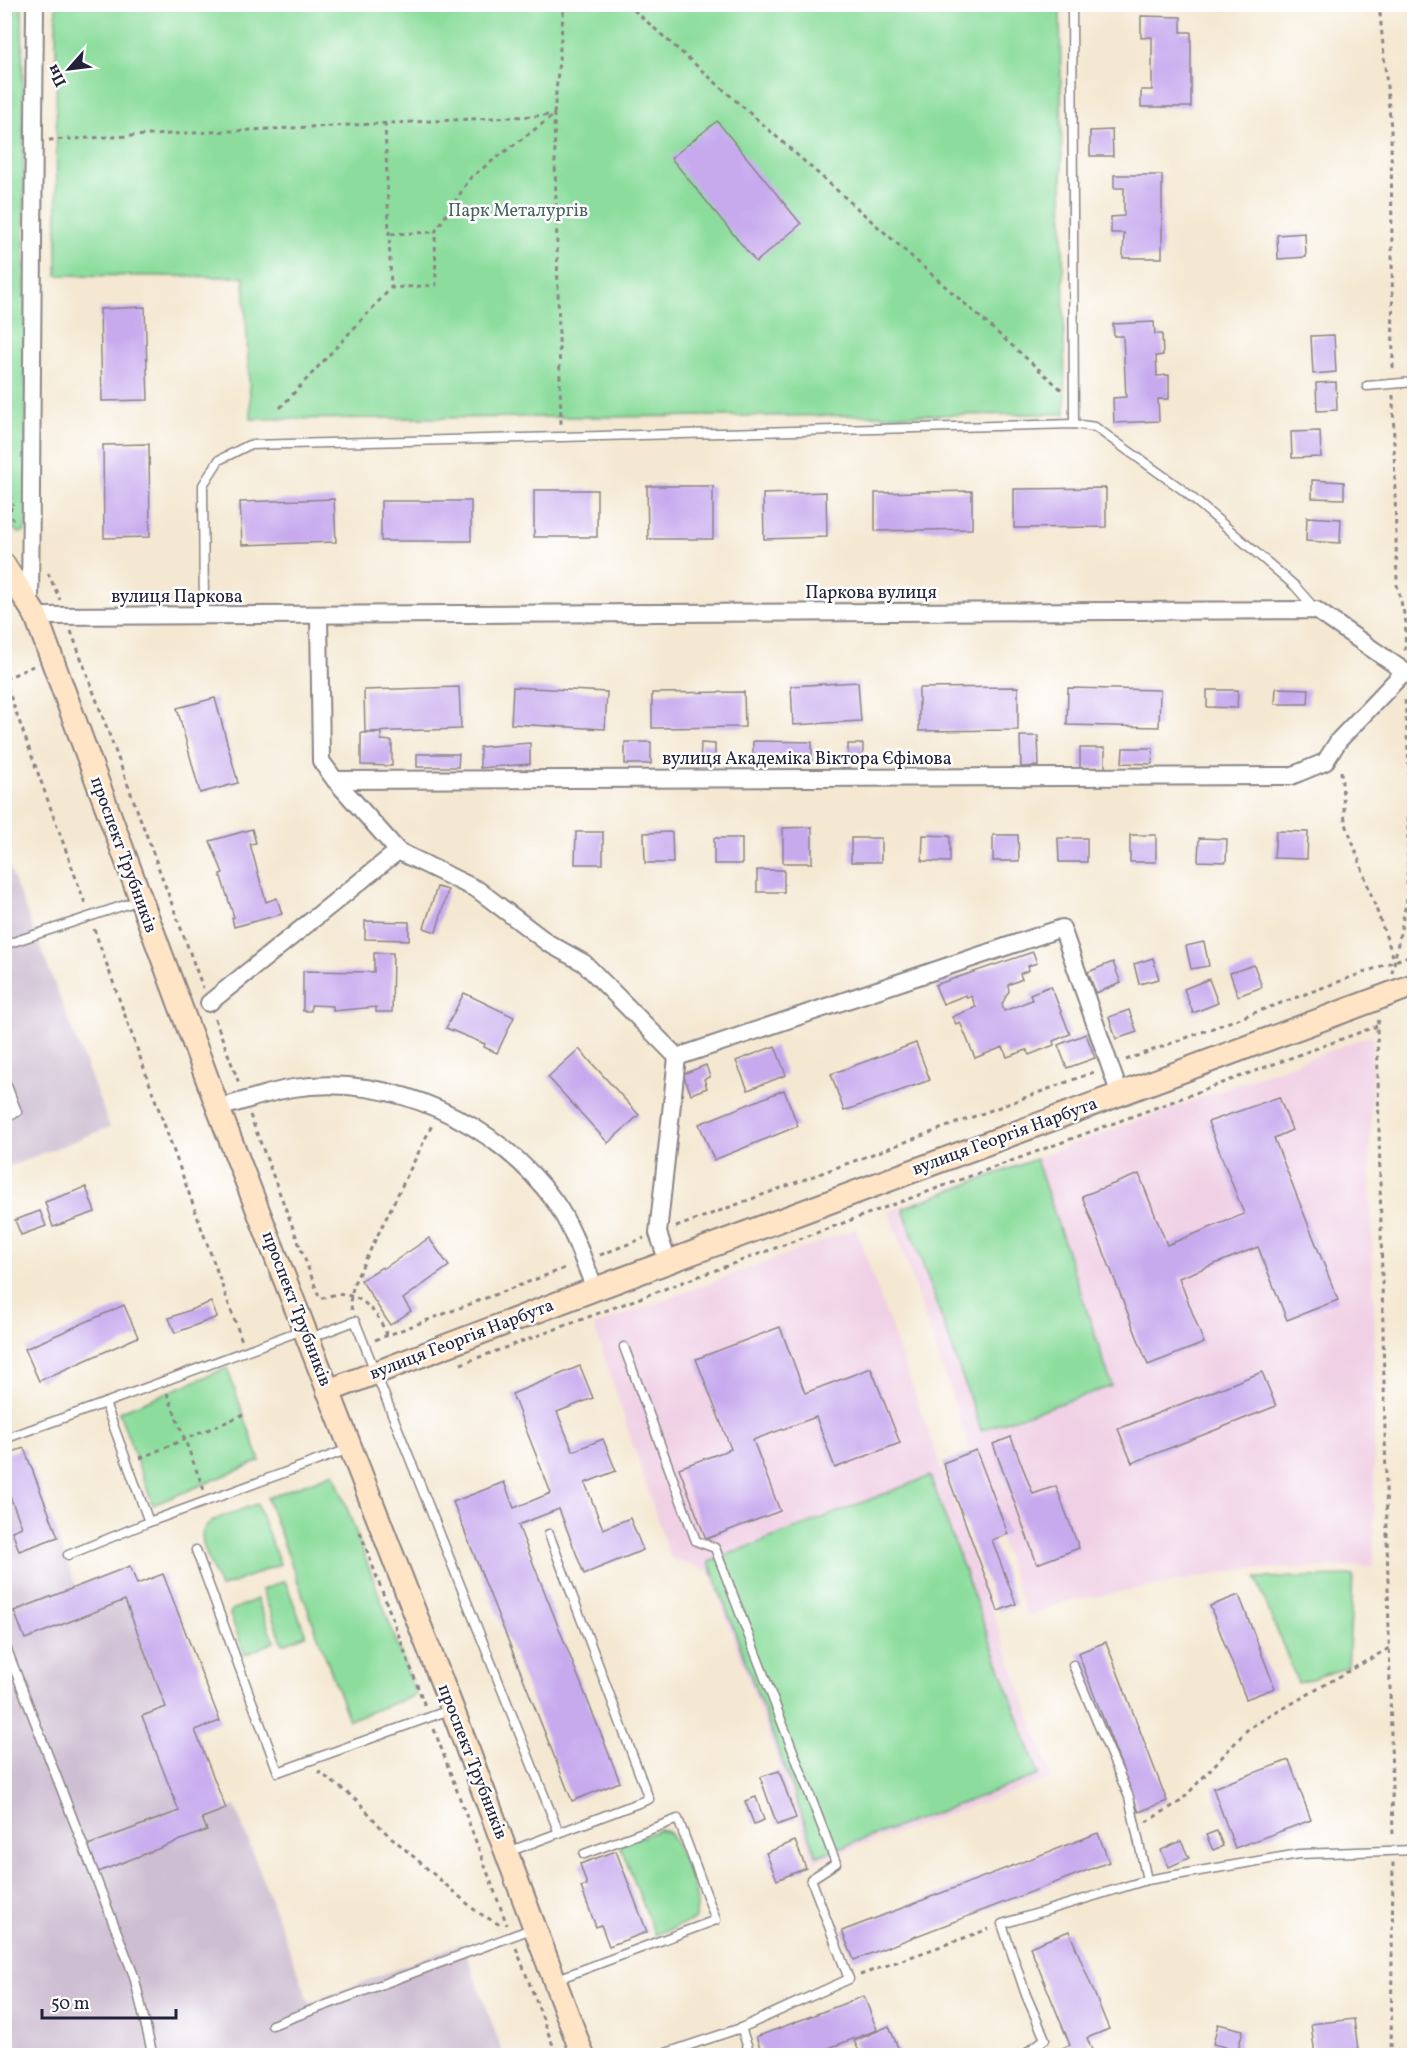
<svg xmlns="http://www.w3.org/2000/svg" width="1419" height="2060" font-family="Vollkorn,serif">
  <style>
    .built { fill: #f0d0e5 }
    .industrial { fill: #cebed2 }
    .green { fill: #8cdd9d; stroke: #57806c; stroke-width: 1.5 }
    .building { fill: #c7aaee }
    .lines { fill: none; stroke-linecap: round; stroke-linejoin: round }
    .lane-casing { stroke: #8b8586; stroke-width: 11 }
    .street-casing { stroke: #8b8586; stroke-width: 20 }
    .secondary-casing { stroke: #8b8586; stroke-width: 26 }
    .path { stroke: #8b8586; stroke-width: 3; stroke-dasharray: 4.5 4.5; stroke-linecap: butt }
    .lane { stroke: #fff; stroke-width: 8 }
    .street { stroke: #fff; stroke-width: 16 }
    .secondary { stroke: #ffe4c6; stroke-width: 22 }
    .labels { text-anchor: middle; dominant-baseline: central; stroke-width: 5; stroke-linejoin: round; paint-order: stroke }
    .park-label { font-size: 18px; fill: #47635d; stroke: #fff }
    .street-label { font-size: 18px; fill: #22223b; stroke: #fff }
  </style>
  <rect width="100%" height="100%" fill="#fff"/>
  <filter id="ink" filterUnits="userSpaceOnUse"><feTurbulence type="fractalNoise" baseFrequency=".0167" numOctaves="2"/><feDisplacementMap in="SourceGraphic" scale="12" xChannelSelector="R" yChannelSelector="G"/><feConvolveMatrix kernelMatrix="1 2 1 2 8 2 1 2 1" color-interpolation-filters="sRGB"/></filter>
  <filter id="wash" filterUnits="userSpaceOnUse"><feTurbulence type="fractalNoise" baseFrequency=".008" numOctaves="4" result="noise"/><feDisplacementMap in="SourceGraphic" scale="24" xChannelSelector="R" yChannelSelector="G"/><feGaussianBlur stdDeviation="1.35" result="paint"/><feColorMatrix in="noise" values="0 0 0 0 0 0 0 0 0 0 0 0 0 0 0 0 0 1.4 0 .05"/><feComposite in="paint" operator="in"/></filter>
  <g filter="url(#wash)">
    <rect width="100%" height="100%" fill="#f4e8d2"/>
    <g class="built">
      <path d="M 1373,1035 L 1370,1158 L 1374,1305 L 1374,1566 L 1247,1569 L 1064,1602 L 1027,1617 L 889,1211 Z"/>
      <path d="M 856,1229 L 1052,1778 L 814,1862 L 709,1571 L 670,1558 L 594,1326 Z"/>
    </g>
    <g class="industrial">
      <path d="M 4,854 L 110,1127 L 5,1168 L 4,1168 Z"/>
      <path d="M 4,1440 L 9,1453 L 24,1448 L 76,1586 L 130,1566 L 137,1584 L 163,1574 L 220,1721 L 196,1731 L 226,1809 L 235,1806 L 310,2003 L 462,1943 L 504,2055 L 5,2055 Z"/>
    </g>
    <g class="green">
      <path d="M 22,4 L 27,524 L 24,532 L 18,533 L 5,520 L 4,5 Z"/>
      <path d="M 56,5 L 1060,5 L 1065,414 L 251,419 L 244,277 L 57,275 Z"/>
      <path d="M 1036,1159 L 1112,1386 L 981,1430 L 903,1208 Z"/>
      <path d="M 227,1368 L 260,1461 L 153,1505 L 119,1412 Z"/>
      <path d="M 334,1473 L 416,1695 L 349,1720 L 267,1498 Z"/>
      <path d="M 930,1476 L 1039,1775 L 817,1856 L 709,1562 Z"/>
      <path d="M 257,1504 L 280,1564 L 220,1588 C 194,1522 189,1528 257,1504 Z"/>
      <path d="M 1353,1576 L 1348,1667 L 1298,1683 L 1256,1578 Z"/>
      <path d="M 285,1581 L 306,1635 L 283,1644 L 262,1590 Z"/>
      <path d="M 257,1599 L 274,1642 L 245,1655 L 230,1614 L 232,1610 Z"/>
      <path d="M 659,1830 L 668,1832 L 674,1840 C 683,1863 705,1897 694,1920 L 655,1935 L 620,1845 Z"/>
    </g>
    <g id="blocks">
      <g class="building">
        <path d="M 1141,16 L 1181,17 L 1181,32 L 1191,32 L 1191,107 L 1141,107 L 1141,90 L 1152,90 L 1152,37 L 1141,38 Z"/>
        <path d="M 717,121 L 801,224 L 756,262 L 671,158 Z"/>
        <path d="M 1112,130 L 1113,156 L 1090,156 L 1090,131 Z"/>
        <path d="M 1114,175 L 1162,175 L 1162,258 L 1123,258 L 1124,233 L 1111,233 L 1111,217 L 1124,216 L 1124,188 L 1114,188 Z"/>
        <path d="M 1305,233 L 1306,257 L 1278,259 L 1277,235 Z"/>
        <path d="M 145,307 L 148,400 L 102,401 L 100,309 Z"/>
        <path d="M 1154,322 L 1155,334 L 1162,334 L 1163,355 L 1156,356 L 1157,376 L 1169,375 L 1169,399 L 1158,399 L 1159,421 L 1114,423 L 1113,398 L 1126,397 L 1123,336 L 1114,336 L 1113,324 Z"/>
        <path d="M 1334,335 L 1336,372 L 1313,374 L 1311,336 Z"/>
        <path d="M 1336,382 L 1337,410 L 1317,411 L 1316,383 Z"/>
        <path d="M 1320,431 L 1321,457 L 1292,458 L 1291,432 Z"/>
        <path d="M 149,444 L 150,537 L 104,538 L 103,445 Z"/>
        <path d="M 1312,480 L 1344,482 L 1344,499 L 1312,498 Z"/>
        <path d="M 647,486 L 713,486 L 713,539 L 648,539 Z"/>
        <path d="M 1106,488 L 1106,527 L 1014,528 L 1014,489 Z"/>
        <rect x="534" y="490" width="63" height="47"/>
        <path d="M 972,491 L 972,529 L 875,531 L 875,493 Z"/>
        <path d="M 826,492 L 827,537 L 764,539 L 763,494 Z"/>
        <path d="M 334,499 L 336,542 L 242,545 L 240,502 Z"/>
        <rect x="381" y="501" width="90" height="40"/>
        <path d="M 1307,517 L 1341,519 L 1340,543 L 1306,541 Z"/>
        <path d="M 858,682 L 861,721 L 793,725 L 791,686 Z"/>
        <path d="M 459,687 L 461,729 L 365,732 L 364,690 Z"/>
        <path d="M 513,687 L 607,692 L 605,729 L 511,724 Z"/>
        <path d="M 1018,687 L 1018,730 L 919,731 L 919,688 Z"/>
        <path d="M 1068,688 L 1160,690 L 1159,727 L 1067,725 Z"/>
        <path d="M 1276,688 L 1309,689 L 1308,704 L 1275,704 Z"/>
        <path d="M 1207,690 L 1238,690 L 1237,708 L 1207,707 Z"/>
        <path d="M 744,692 L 745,727 L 652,728 L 652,693 Z"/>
        <path d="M 215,698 L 238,783 L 200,793 L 177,708 Z"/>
        <path d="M 361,733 L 381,733 L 381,740 L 392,741 L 392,766 L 361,765 Z"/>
        <path d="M 1020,736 L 1038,736 L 1039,766 L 1021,767 Z"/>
        <path d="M 753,741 L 812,742 L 812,763 L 753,762 Z"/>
        <rect x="625" y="742" width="26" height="22"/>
        <path d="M 530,743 L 530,764 L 480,768 L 480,747 Z"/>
        <path d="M 701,743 L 715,744 L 715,764 L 700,764 Z"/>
        <rect x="848" y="744" width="15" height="17"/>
        <rect x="1080" y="748" width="25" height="20"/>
        <path d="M 1123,748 L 1153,748 L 1152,764 L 1122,763 Z"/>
        <path d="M 417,754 L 459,754 L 458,767 L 417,767 Z"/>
        <path d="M 812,827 L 812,863 L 783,863 L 783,828 Z"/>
        <path d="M 252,829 L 256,843 L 250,844 L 266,902 L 277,898 L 282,914 L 234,927 L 232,918 L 234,917 L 220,874 L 223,873 L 210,841 Z"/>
        <path d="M 1276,831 L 1308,832 L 1307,859 L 1274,858 Z"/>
        <path d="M 576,832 L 603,832 L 603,864 L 575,864 Z"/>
        <path d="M 672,832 L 673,863 L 645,863 L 644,833 Z"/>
        <path d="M 923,835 L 950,836 L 950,862 L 922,861 Z"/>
        <path d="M 993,835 L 1018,835 L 1019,861 L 993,861 Z"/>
        <rect x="1130" y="835" width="26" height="27"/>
        <rect x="714" y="838" width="28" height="26"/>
        <rect x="851" y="838" width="30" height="24"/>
        <path d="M 1058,838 L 1087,838 L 1087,862 L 1059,862 Z"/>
        <path d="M 1199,838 L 1227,839 L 1226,862 L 1198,861 Z"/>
        <rect x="757" y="870" width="27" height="22"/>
        <path d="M 437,887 L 448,890 L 436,932 L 424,928 Z"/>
        <path d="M 365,921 L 409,922 L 409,940 L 365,939 Z"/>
        <path d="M 1204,942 L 1209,966 L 1191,969 L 1186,946 Z"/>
        <path d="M 1033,952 L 1037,963 L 1028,966 L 1029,970 L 1020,974 L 1022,979 L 1008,985 L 1009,991 L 1002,1004 L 1004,1011 L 1032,1000 L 1030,994 L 1051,986 L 1070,1034 L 1053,1041 L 1054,1045 L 1029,1055 L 1027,1050 L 1007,1057 L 1003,1047 L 975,1058 L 960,1022 L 956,1024 L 952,1017 L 976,1007 L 971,996 L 967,998 L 966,995 L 943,1004 L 935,985 Z"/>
        <path d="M 374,953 L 393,953 L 392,1012 L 376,1012 L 376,1007 L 333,1011 L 333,1006 L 311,1005 L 311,1011 L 303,1011 L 303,971 L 374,972 Z"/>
        <path d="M 1153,958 L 1159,979 L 1139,984 L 1134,964 Z"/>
        <path d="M 1113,962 L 1121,983 L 1096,993 L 1088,972 Z"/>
        <path d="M 1254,965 L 1262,987 L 1238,996 L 1230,973 Z"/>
        <path d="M 1209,979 L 1218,1003 L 1193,1013 L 1184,989 Z"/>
        <path d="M 464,993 L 514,1017 L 497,1053 L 484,1047 L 485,1044 L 446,1028 Z"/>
        <path d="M 1129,1010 L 1137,1032 L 1116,1039 L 1109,1017 Z"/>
        <path d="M 1086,1034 L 1095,1058 L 1067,1068 L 1058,1045 Z"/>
        <path d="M 916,1043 L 930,1080 L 844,1111 L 831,1074 Z"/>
        <path d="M 775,1046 L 786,1075 L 748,1090 L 736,1061 Z"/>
        <path d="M 579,1049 L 639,1115 L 608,1143 L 548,1077 Z"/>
        <path d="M 706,1065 L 710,1077 L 704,1079 L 707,1088 L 691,1094 L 683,1074 Z"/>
        <path d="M 784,1090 L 798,1126 L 714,1160 L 699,1124 Z"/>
        <path d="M 1279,1097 L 1292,1130 L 1274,1138 L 1338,1300 L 1287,1320 L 1258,1247 L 1179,1278 L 1204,1343 L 1148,1365 L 1082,1196 L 1139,1174 L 1167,1245 L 1244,1214 L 1208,1122 Z"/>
        <path d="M 86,1187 L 95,1212 L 53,1227 L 45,1202 Z"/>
        <path d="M 40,1211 L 46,1226 L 21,1235 L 15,1220 Z"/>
        <path d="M 429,1238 L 449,1266 L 403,1299 L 411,1311 L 390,1325 L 361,1280 L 382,1267 L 383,1269 Z"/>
        <path d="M 211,1302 L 217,1317 L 175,1333 L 169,1318 Z"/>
        <path d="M 124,1305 L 138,1337 L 39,1381 L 25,1349 Z"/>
        <path d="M 780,1327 L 805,1393 L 871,1368 L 900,1443 L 835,1468 L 816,1417 L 753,1440 L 780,1511 L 706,1539 L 679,1468 L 731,1449 L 696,1359 Z"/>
        <path d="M 580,1366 L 593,1398 L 557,1412 L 573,1451 L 603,1439 L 616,1471 L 585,1483 L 603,1529 L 630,1518 L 643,1550 L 584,1574 L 559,1509 L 518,1525 L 620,1782 L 572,1801 L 453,1502 L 504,1482 L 514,1508 L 551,1493 L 512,1394 Z"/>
        <path d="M 1262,1372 L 1276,1406 L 1132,1463 L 1118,1429 Z"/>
        <path d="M 1011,1437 L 1033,1494 L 1056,1486 L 1079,1548 L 1037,1564 L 993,1444 Z"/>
        <path d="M 24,1448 L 58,1537 L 19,1551 L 12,1531 L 22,1527 L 4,1481 L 4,1455 Z"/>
        <path d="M 976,1450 L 1008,1534 L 992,1540 L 1016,1604 L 998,1611 L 943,1463 Z"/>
        <path d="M 130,1566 L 137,1584 L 163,1574 L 220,1721 L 195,1730 L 226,1809 L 202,1818 L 207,1830 L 98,1872 L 88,1845 L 179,1811 L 142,1716 L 166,1707 L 125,1600 L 25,1639 L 14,1611 Z"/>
        <path d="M 1239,1595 L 1275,1688 L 1246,1699 L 1210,1606 Z"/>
        <path d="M 1106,1642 L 1167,1801 L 1139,1812 L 1078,1653 Z"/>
        <path d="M 1289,1760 L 1311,1820 L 1235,1848 L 1213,1788 Z"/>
        <path d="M 779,1771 L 796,1818 L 777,1825 L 760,1777 Z"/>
        <path d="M 756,1797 L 764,1820 L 754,1824 L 745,1801 Z"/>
        <path d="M 1217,1831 L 1223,1846 L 1213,1850 L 1206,1835 Z"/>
        <path d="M 1098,1833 L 1109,1862 L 854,1960 L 842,1931 Z"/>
        <path d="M 795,1841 L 806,1868 L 777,1880 L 766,1853 Z"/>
        <path d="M 1181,1841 L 1189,1858 L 1169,1867 L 1161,1850 Z"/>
        <path d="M 616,1851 L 647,1932 L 609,1946 L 601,1925 L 596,1927 L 581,1887 L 587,1885 L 580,1864 Z"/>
        <path d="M 1069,1931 L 1109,2029 L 1087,2038 L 1094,2055 L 1045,2055 L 1070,2045 L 1030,1947 Z"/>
        <path d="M 864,1996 L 877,2030 L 810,2055 L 763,2055 L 756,2037 Z"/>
        <path d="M 1354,2019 L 1358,2049 L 1315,2055 L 1311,2024 Z"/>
        <path d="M 1218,2024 L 1243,2030 L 1238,2050 L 1213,2044 Z"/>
        <path d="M 889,2026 L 901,2055 L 861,2055 L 854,2041 Z"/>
      </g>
    </g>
  </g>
  <g filter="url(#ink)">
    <use href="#blocks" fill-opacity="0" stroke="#8b8586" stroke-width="1.5"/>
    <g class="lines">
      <g class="lane-casing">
        <g id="lane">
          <path d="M 1072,4 L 1074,424"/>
          <path d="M 1367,386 L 1414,382"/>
          <path d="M 204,616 L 203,485 L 219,460 L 249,445 L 1074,424 L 1095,427 L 1183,490 L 1295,586 L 1316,610"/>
          <path d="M 4,945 L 140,900"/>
          <path d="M 4,1078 L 17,1112 L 4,1117"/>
          <path d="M 302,1330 L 105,1403 L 149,1522 L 349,1449"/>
          <path d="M 310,1338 L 355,1321 L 559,1833"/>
          <path d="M 624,1347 L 696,1541 L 715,1548 L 836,1863 L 811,1879 L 849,1979 L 741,2028"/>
          <path d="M 4,1439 L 105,1403"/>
          <path d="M 196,1550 L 278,1772 L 452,1709"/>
          <path d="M 68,1555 L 149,1522"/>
          <path d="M 4,1642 L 134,1976 L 151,2048 L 148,2056"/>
          <path d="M 1073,1665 L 1129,1797 L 1147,1880"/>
          <path d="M 508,1852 L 649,1799 L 549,1534"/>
          <path d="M 555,1980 L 716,1920 L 678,1819 L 584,1854"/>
          <path d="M 272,2025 L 534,1928"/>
          <path d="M 657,2056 L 741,2028 L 751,2056"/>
          <path d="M 1031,2056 L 1029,2051 L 1045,2039 L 1026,1995 L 1002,1924 L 1147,1880 L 1299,1854 L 1414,1850"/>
        </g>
      </g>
      <g class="street-casing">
        <g id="street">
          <path d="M 30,607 L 35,4"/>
          <path d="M 36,616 L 1316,610 L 1414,678"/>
          <path d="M 319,616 L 321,761 L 335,780 L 1291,776 L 1325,762 L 1339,740 L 1404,672"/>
          <path d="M 335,780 L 398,851 L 478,890 L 548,943 L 584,963 L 677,1057 L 658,1233 L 668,1262"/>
          <path d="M 209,1003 L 398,851"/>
          <path d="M 677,1057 L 1062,928 L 1120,1095"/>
          <path d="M 218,1108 C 242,1102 268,1092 293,1088 C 391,1073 498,1122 555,1202 C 573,1228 583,1260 595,1289"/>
        </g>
      </g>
      <g class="secondary-casing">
        <g id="secondary">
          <path d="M 4,565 L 36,616 L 218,1108 L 452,1708 L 583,2056"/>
          <path d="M 328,1391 L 595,1289 L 1414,985"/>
        </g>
      </g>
      <g class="path">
        <path d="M 627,4 L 1062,390"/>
        <path d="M 1379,4 L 1391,128 L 1393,370"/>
        <path d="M 385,123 L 391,288"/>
        <path d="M 49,140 L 554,115 L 561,424"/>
        <path d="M 391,234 L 435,232"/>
        <path d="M 1393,395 L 1397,585 L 1406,622 L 1405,651"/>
        <path d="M 280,408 L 391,288 L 436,285 L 435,232 L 471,177 L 554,115 L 564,4"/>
        <path d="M 4,478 L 13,505"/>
        <path d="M 4,499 L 14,513"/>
        <path d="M 4,524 L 13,518"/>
        <path d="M 48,573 L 60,600"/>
        <path d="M 71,631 L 203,988"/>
        <path d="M 4,679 L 86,906"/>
        <path d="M 5,679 L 33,666"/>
        <path d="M 1341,771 L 1345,821 L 1394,959"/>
        <path d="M 94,929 L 242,1341"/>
        <path d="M 1392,973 L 1407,899 L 1409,769 L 1405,697"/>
        <path d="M 215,1019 L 240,1086"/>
        <path d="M 1379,1020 L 1377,1026 L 1393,1838"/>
        <path d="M 1126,1060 L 1414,954"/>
        <path d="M 250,1115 L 320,1299 C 353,1285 376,1306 387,1336"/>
        <path d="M 676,1227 L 1094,1072"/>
        <path d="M 600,1255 L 644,1238"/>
        <path d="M 352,1310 L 350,1302 L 354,1283 L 433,1123"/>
        <path d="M 375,1340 L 568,1267"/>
        <path d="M 461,1364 L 1377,1026"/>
        <path d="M 167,1393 L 204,1490"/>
        <path d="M 140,1458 L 243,1415"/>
        <path d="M 360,1532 L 425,1706"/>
        <path d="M 434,1729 L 507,1925"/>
        <path d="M 318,1771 L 357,1800 L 383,1830 L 477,1912 L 502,1926"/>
        <path d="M 1146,1822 L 1181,1801 L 1249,1728 L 1391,1647"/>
        <path d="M 516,1948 L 557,2056"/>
        <path d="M 860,1975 L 989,1929"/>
        <path d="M 1391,2056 L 1393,1862"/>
      </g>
      <use href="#lane" class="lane"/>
      <use href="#street" class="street"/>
      <use href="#secondary" class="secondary"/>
    </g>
  </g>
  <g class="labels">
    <g class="park-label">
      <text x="518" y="211">Парк Металургів</text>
    </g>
    <g class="street-label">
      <text x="871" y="593">Паркова вулиця</text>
      <text x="177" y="597">вулиця Паркова</text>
      <text x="807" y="759">вулиця Академіка Віктора Єфімова</text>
      <text transform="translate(123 855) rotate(70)">проспект Трубників</text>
      <text transform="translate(1005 1137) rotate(-20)">вулиця Георгія Нарбута</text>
      <text transform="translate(296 1309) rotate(69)">проспект Трубників</text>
      <text transform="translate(462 1340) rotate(-21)">вулиця Георгія Нарбута</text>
      <text transform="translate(472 1762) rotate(69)">проспект Трубників</text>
    </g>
  </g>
  <rect width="1419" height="2060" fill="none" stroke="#fff" stroke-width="24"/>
  <g transform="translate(69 69) rotate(242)" stroke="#ffffff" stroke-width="4.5" paint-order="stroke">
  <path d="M0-4.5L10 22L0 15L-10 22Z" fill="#22223b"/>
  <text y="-9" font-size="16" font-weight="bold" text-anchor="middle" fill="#22223b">Пн</text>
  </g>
  <path d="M42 2009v9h134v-9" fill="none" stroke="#22223b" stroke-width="3"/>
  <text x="51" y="2009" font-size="18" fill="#22223b" stroke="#ffffff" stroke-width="4.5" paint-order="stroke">50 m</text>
</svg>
